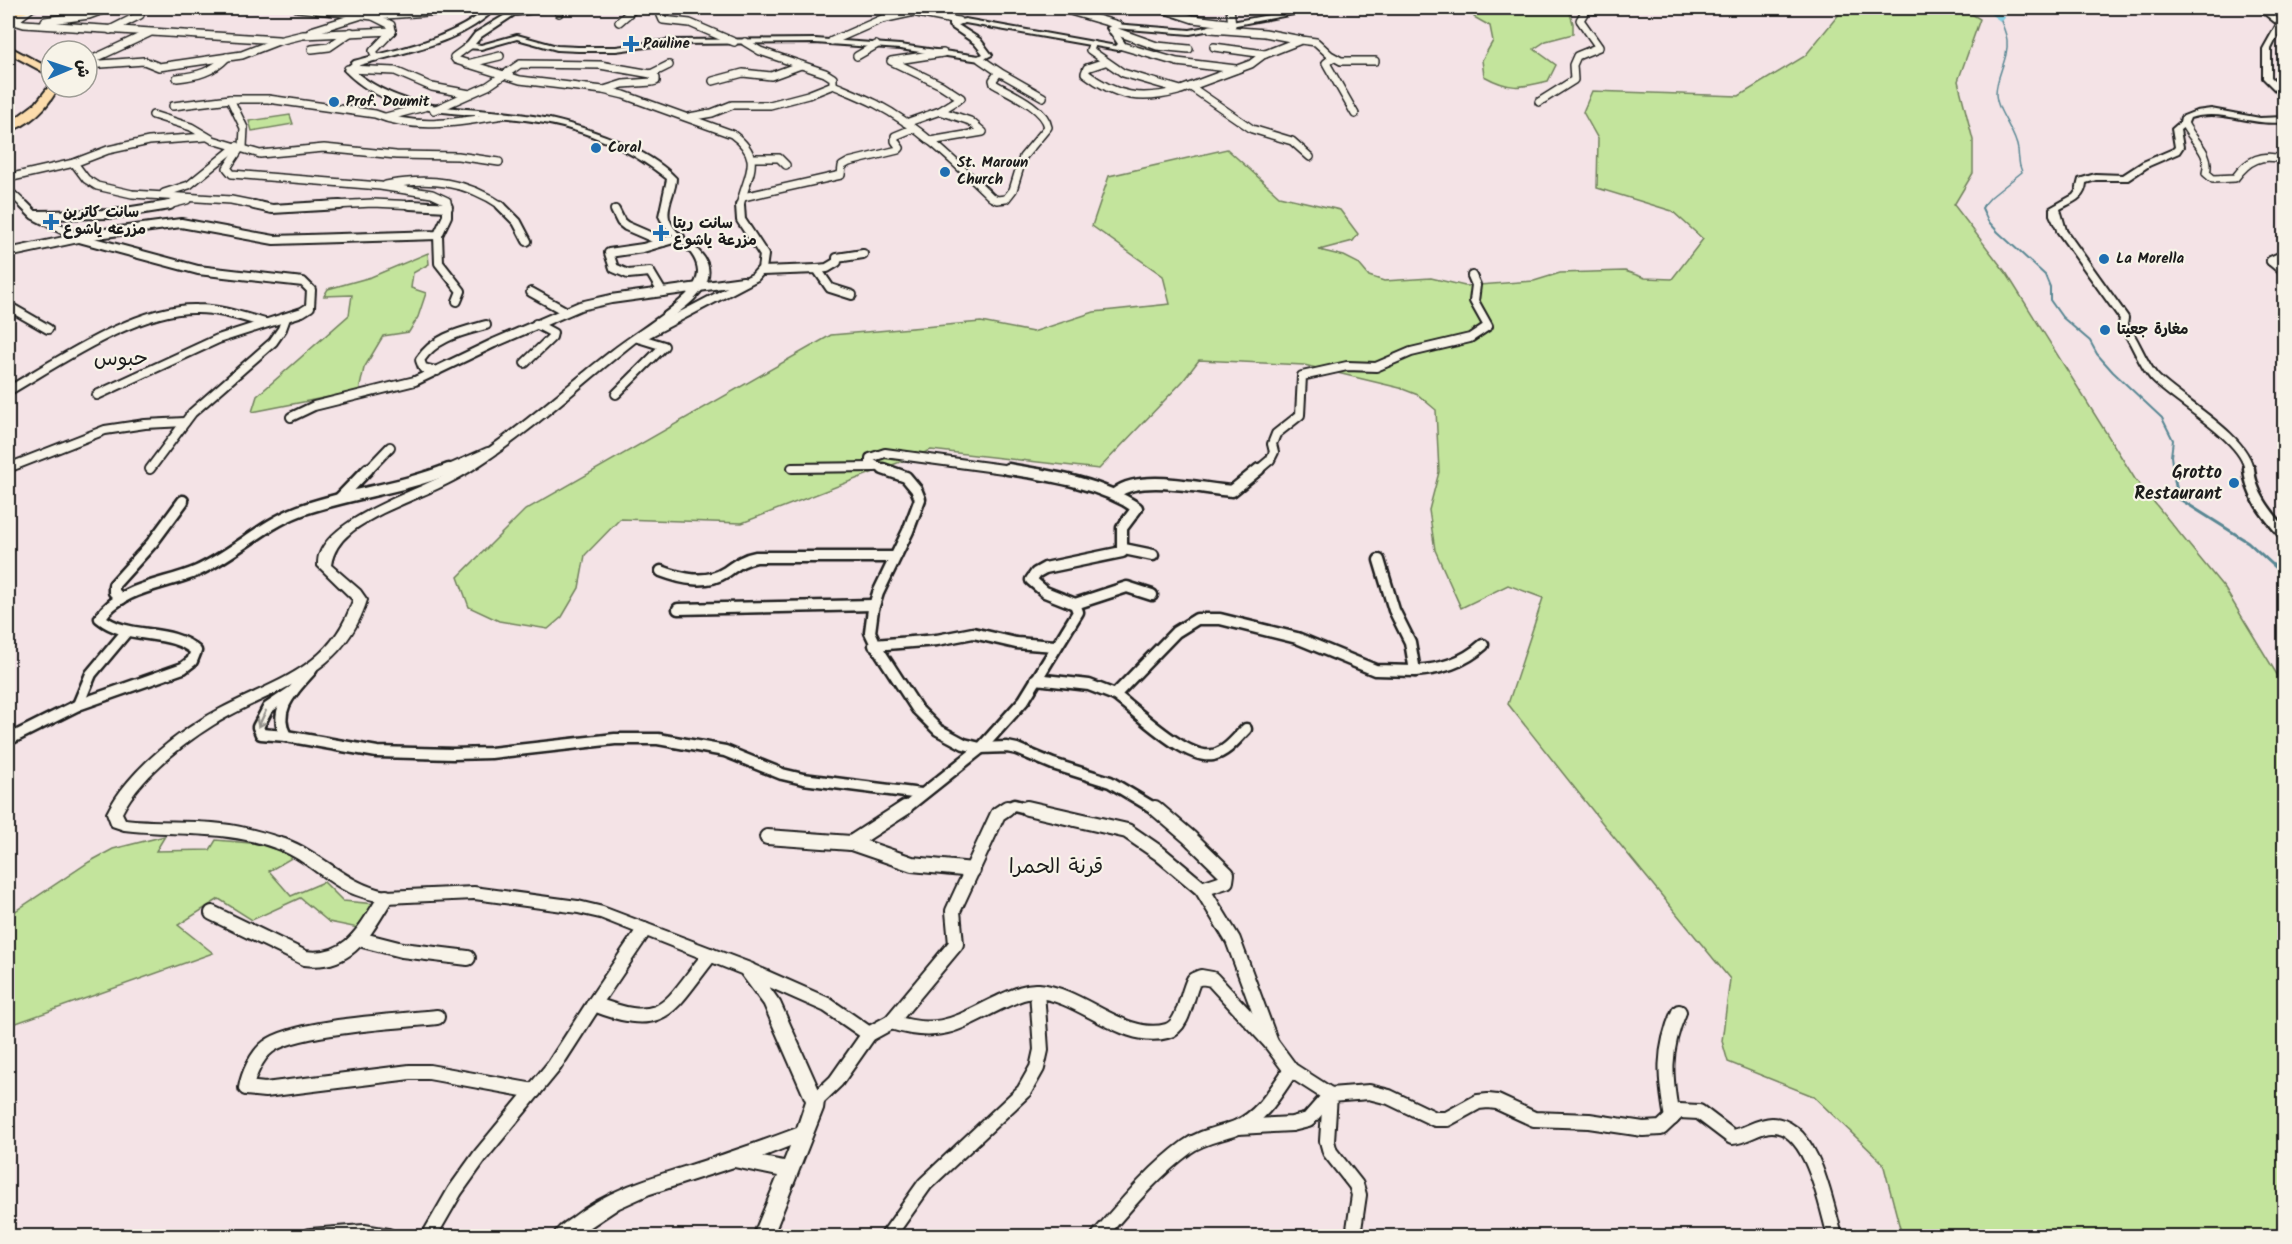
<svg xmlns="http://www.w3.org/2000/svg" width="2292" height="1244" font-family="Kalam,'Playpen Sans Arabic',sans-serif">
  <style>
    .green { fill: #c3e49c; stroke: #70805c; stroke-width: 1.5 }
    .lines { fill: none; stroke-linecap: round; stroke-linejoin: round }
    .stream-far2 { stroke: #598793; stroke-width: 1.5 }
    .stream-far1 { stroke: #598793; stroke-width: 2 }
    .stream { stroke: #598793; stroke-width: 3 }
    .river { fill: #82cee2; fill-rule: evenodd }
    .minor-far3-casing { stroke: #1c1c1c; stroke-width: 10 }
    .minor-far2-casing { stroke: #1c1c1c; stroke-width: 12 }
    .minor-far1-casing { stroke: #1c1c1c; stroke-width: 15 }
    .minor-casing { stroke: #1c1c1c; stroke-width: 18 }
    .tertiary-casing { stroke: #1c1c1c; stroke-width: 4 }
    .trunk-casing { stroke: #1c1c1c; stroke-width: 4 }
    .minor-far3 { stroke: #f7f3e8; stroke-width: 7 }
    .minor-far2 { stroke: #f7f3e8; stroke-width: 8 }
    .minor-far1 { stroke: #f7f3e8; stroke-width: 10 }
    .minor { stroke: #f7f3e8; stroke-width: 14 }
    .tertiary { fill: #f7f3e8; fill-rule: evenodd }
    .trunk { fill: #fcdcac; fill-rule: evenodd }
    .oneway { stroke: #94928c }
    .poi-dot { fill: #1f6fb2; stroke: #f7f3e8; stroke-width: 2 }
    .labels { text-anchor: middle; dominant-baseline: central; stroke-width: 4.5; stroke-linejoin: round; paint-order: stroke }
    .far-poi-label { font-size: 15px; font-weight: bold; fill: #1c1c1c; stroke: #f7f3e8; text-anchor: start }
    .poi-label { font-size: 18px; font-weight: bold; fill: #1c1c1c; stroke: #f7f3e8; text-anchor: end }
    .quarter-label { font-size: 21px; fill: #1c1c1c; stroke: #f7f3e8 }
  </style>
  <rect width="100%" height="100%" fill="#f4e3e6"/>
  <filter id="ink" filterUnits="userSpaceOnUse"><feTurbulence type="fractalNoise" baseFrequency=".0167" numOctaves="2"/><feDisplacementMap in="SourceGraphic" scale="12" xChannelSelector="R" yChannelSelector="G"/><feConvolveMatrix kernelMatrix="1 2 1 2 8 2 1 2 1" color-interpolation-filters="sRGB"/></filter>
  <g filter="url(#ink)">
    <g class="green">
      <path d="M 1474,8 L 1568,8 L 1573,23 L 1573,34 L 1546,41 L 1534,49 L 1556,65 L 1548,81 C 1520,88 1509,90 1484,76 L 1482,60 L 1493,41 L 1490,26 L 1474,17 Z"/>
      <path d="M 1844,8 L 1962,8 L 1980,19 L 1958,81 L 1973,140 L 1973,173 L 1954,205 L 2007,274 L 2135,479 L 2225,589 L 2284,686 L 2284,1236 L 1902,1236 L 1883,1163 L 1813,1096 L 1728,1062 L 1722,1041 L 1730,979 L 1604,825 L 1508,704 L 1543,598 L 1508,585 L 1461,608 L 1435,550 L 1429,510 L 1439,472 L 1436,410 L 1418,395 L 1400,388 L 1304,365 L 1199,360 L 1183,381 L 1099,469 L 931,450 L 742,523 L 620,519 L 585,555 L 579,588 L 562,617 L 548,629 L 499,621 L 469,607 L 458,577 L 525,510 L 831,335 L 981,322 L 1033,332 L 1094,312 L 1170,304 L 1163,276 L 1092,226 L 1109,176 L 1227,149 L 1279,196 L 1340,210 L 1358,234 L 1353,241 L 1319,250 L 1344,256 L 1358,263 L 1369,276 L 1384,281 L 1431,278 L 1465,286 L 1534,281 L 1560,273 L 1625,271 L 1645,278 L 1672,279 L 1703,239 L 1672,211 L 1597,188 L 1598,139 L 1583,112 L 1592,91 L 1739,96 L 1805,56 Z"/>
      <path d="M 290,115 L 293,124 L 252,131 L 249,121 Z"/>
      <path d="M 428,253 L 429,264 L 413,273 L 411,288 L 426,293 L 418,317 L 409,332 L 383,336 L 364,368 L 359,391 L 252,412 L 257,396 L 349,315 L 352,295 L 324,296 L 328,289 L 371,277 Z"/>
      <path d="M 165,836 L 156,851 L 210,850 L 216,840 L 261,844 L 295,856 L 269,871 L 291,896 L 324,882 L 343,901 L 376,904 L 358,928 L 329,922 L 300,898 L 252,920 L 219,899 L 178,925 L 213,953 L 8,1026 L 8,916 L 89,862 L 113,849 Z"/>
    </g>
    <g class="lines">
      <path class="stream-far2" d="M 1983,206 L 1991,197 L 2022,172 C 2018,163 2019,159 2018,150 C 2016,131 1997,113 1996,94 C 1996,75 2009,59 2007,40 C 2006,33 2002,25 2000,18"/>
      <path class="stream-far1" d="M 1984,205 L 1982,208 L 1988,221 L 1998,232 L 2045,275 L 2050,287 L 2050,300 L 2062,317 L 2090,341 L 2097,354 L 2113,372 L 2162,418 L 2173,440 L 2171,456 L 2173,471"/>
      <path class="stream" d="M 2173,469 L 2178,498 L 2248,542 L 2284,575"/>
      <path class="river" d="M 1982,8 L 1993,8 L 2005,18 L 2000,21 Z"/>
      <g class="minor-far3-casing">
        <g id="minor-far3">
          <path d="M 297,8 L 373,16"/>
          <path d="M 662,8 L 660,13 L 663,20 L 690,23 L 734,42"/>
          <path d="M 892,8 L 958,21"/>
          <path d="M 1060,8 L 1118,25"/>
          <path d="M 1160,8 L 1193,19 L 1227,23"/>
          <path d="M 1230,8 L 1232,25"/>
          <path d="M 30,9 L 14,21 L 24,24 L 278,40"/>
          <path d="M 516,12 L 545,8"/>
          <path d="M 559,13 L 562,8"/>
          <path d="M 45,21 L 89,15 L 108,8"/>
          <path d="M 619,22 L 635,8"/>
          <path d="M 110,30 L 140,15"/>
          <path d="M 1112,30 L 1157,46 L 1189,49"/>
          <path d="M 311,31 L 359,16"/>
          <path d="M 392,31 L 391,25 L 373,16 L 468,9 L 486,13"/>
          <path d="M 1301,40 L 1316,42 L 1330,55 L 1341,61 L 1375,61"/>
          <path d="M 832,41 L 882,19 L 910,13"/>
          <path d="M 745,42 L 760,51 L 825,73 L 833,78 L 833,85"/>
          <path d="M 1092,45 L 1090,50 L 1123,73 L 1181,90 L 1251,64 L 1263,55 L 1301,40 L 1265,33 L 1211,29"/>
          <path d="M 469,46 L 454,57 L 456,60 L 520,80 L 603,90 L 624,95 L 732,134 C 766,159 746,175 740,206"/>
          <path d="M 1122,46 L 1177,62 L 1236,69"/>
          <path d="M 1214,47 L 1265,54"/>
          <path d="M 312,49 L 329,47 L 351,32"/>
          <path d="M 857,56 L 876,45"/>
          <path d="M 376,57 L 373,51 L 392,31"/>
          <path d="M 1331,59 L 1326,63 L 1355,114"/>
          <path d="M 87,62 L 149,33"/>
          <path d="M 1105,62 L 1087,68 L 1085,73 C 1116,97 1141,101 1178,91"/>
          <path d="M 467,64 L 500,56"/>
          <path d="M 87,65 L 144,61 L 159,67 L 242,55 L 278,41 L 303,35 L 392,31"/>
          <path d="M 348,69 L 395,71 L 432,87 L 470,94"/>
          <path d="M 999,72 L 1043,97"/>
          <path d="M 651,74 L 669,65"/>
          <path d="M 177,78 C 197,76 213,72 227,57"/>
          <path d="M 713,81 L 743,73 L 771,76 L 801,65"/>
          <path d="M 1191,87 L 1252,129 L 1292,141 L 1310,157"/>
          <path d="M 1539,102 L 1574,80 L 1573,65 L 1577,56 L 1599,47 L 1580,20 L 1586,10"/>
          <path d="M 173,106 L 230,99"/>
          <path d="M 434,110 L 488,86 L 520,64 L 600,65 L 651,74 L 656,78 L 656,81 L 652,82 L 623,84 L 604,90"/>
          <path d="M 940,111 L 961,98 L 941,85 L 891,61 L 943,53"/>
          <path d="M 153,115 L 191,127 L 213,140 L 260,154 L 324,148 L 396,155 L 458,156 L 499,162"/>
          <path d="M 386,117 L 424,107"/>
          <path d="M 689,117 L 712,113 L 732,105 L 770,105 L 808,95 L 833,85 C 847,91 862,97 876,104 C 920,127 956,163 991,197 L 997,200 L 1006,199 L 1013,190 L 1023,157 L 1048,127 C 1045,108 1010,93 994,84 L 993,80 L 999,72 L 980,59"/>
          <path d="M 906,123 L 940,111 L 970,121 L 983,132 L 930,141"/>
          <path d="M 2184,123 C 2192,141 2212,152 2206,173 L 2213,179 L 2235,178 C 2248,160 2262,153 2284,160"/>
          <path d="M 241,147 L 227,168 L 232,174 L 380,186 L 432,194 L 447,201 L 447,206"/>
          <path d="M 243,147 L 244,128 L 230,99 L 268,99 L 375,114 C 417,131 460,122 503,115"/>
          <path d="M 752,158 L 779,158 L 786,165"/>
          <path d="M 74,163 L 86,179 L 97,186 L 132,194 L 231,200 L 261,206"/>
          <path d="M 8,178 L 74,163 L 108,150 L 149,141 L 205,137"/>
          <path d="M 386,185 C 429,177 466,181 502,206"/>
          <path d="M 8,190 L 25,206"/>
          <path d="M 164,193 L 189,185 L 237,146"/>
          <path d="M 743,197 L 841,175 L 842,166 L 849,162 L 898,150 L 900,148 L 895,141 L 895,136 L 912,129"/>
          <path d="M 164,206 L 187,200"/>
          <path d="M 314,206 L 373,203 L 438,206"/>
        </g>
      </g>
      <g class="minor-far2-casing">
        <g id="minor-far2">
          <path d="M 24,205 L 34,215 L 79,238 L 198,270 L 303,282 L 311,290 L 310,307 L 302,312 L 218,339 L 97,395"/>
          <path d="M 254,205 L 272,209 L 340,205"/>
          <path d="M 410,205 L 448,207"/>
          <path d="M 500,205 L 517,222 L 527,241"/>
          <path d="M 615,210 L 621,222 L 626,226 L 663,242"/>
          <path d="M 36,215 L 113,214 L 170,205"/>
          <path d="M 2061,230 L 2124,318 L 2123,325 C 2136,341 2141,362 2154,377 C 2175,400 2247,438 2249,471"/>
          <path d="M 438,235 L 439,263 L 461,291 L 457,301"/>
          <path d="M 8,253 L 97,234 L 181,223 L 274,240 L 438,235 L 447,216 L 447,205"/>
          <path d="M 2271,261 L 2284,272"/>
          <path d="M 2271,261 L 2284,255"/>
          <path d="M 817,269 L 827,268 L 837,262 L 837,258 L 863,254"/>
          <path d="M 762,271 L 817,269 L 830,288 L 852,295"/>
          <path d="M 531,292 L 565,311"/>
          <path d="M 662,292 L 650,272 L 628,274 L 614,268 L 609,253 L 643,248 L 680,237"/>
          <path d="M 8,306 L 48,329"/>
          <path d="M 639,338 L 755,277 L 762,269 L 764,255 L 741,220 L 740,205"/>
          <path d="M 525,363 L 552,337 L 553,333 L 536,324"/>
          <path d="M 437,371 L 423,368 L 420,360 C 435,337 461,332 486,325"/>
          <path d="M 8,391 C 58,362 138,307 197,309 C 220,309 243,317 265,323"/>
          <path d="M 616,394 L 664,346 L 638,338"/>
          <path d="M 291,417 L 314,406 L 415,381 L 494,343 L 580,306 L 611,299 L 743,281"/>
          <path d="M 8,468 L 105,430 L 145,424 L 185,422"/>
          <path d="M 792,468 L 875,467"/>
          <path d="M 150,469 L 192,413 L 273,342 L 282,329 L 286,318"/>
          <path d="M 367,471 L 390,447"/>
          <path d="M 445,471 L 488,452"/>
          <path d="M 888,471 L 870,463 L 870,458 L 885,453 L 1018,471"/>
          <path d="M 1257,471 L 1270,460 L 1274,452 L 1272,444 L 1276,434 L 1300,415 L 1302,376 L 1347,366 L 1376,367 L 1411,352 L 1470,338 L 1488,326 L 1474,301 L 1476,285 L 1472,276"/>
        </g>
      </g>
      <g class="minor-far1-casing">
        <g id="minor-far1">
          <path d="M 883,469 L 906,477 L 916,489 L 920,499 L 908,531 L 878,593 L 873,609 L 870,632 L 878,649 L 917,709 L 938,730 L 964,744 L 980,748 L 1007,747 L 1017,749 L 1053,764 L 1110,782 L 1157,810"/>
          <path d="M 1008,469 C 1052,476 1100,483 1137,508 L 1122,528 L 1122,552 L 1045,568 L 1036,573 L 1031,580 L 1045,592 L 1075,604 L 1127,587 L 1152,595"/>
          <path d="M 2249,469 C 2251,496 2268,515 2284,534"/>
          <path d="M 1116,493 C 1141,473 1201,489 1232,491 L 1259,469"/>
          <path d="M 340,498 L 368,469"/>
          <path d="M 1124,549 L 1153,555"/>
          <path d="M 661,571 C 682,579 706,585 726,572 C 736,565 744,559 756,557 L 893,557"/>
          <path d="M 121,599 L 114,592 L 114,585 L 152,543 L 183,501"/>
          <path d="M 678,609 L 874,605"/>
          <path d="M 874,645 L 937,640 L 973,633 L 1016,643 L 1055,646"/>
          <path d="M 1415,671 C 1441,669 1463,663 1483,645"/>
          <path d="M 1036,679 L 1089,685 L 1115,695 L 1176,632 L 1197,619 L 1220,619 L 1297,638 L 1375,670 L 1415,671 L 1410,642 L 1394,610 L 1379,560"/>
          <path d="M 293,691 L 268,708 L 258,727 L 261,734 L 286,736 L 377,752 L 453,754 L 491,753 L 615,739 L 658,739 L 725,751 L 782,774 L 803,779 L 921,794"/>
          <path d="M 1115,695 C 1137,711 1185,760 1213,755 C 1227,752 1237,738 1246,729"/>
          <path d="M 78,705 L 91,674 L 127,631"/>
          <path d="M 286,736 C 271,708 295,689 312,669"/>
          <path d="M 8,740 L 78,705 L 183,668 L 192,661 L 196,651 C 170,627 128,641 100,618 C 120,587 165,585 197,571 C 233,555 262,525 299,511 C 348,493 400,489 449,469"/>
          <path d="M 903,810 L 981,748 L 1024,700 L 1078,612 L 1075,604"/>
          <path d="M 1003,810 L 1014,805 L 1034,810"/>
        </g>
      </g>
      <g class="minor-casing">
        <g id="minor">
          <path d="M 905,808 L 851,843 L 912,864 L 973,870"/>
          <path d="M 1027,808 L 1127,831 L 1159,853 L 1202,889 L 1233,940 L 1271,1043"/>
          <path d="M 1155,808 L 1189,837 L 1227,874 L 1226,881 L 1202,889"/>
          <path d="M 767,837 L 851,843"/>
          <path d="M 212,913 L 305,958 C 350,964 365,930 386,897"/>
          <path d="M 359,939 L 402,950 L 468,958"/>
          <path d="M 750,971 L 827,1005 L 869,1034"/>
          <path d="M 594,1004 L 644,930"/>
          <path d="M 437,1017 C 400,1021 295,1026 268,1047 C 257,1055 248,1075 246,1088 L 265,1090 L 410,1072 L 429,1072 L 534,1091"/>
          <path d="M 891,1022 C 942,1038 958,1022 1003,1001 C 1014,996 1026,990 1038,991 C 1081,994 1124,1043 1167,1031 C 1185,1026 1186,994 1194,980 L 1201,977 L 1212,979 L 1271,1043 L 1291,1070 L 1330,1095 L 1308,1120 L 1292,1124 L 1238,1127"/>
          <path d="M 815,1101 L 836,1081 L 869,1034 L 891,1022 L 956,944 L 953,911 L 998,814 L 1007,808"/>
          <path d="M 1672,1118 C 1665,1077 1662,1051 1679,1012"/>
          <path d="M 310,1236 L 364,1232 L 388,1236"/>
          <path d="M 429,1236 L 455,1191 L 480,1156 L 554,1066 L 594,1004 C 666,1032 668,1007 710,955"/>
          <path d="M 888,1236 L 925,1184 L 1024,1091 L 1037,1068 L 1041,1050 L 1037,991"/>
          <path d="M 1099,1236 C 1126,1205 1153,1172 1187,1147 C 1202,1136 1221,1134 1238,1127 C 1263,1116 1276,1091 1291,1070"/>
          <path d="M 1353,1236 L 1359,1195 L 1356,1185 L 1330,1152 L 1327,1141 L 1330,1095 L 1369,1092 L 1389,1097 L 1435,1119 L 1447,1119 L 1478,1102 L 1488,1101 L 1497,1102 L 1534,1119 L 1589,1121 L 1643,1129 L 1661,1128 L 1679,1111 L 1699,1112 L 1732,1137 C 1746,1136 1758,1125 1772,1125 C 1813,1125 1826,1206 1835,1236"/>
        </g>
      </g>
      <g class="tertiary-casing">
        <g id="tertiary">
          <path d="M 488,8 L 496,8 C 461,44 406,51 360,65 L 353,70 C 408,115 461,105 526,115 C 558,119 589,129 618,141 C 639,150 661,162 676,178 C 676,192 666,205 669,218 C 676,242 717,250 707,281 C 698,305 658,325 638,340 C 582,384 530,434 469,472 C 442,489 412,499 383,513 C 360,525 335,538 331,565 L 360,590 L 367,600 C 344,672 289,684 229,716 C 193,735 140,776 122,813 L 125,819 C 158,823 190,820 222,824 C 243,826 265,833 285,839 C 322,852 347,884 386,891 L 474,887 L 578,901 L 603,907 L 753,964 L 780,1002 L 824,1101 L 823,1109 L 773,1236 L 753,1236 L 778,1176 L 734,1167 L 650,1194 L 619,1208 L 577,1236 L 553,1236 C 557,1227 565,1223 573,1217 C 620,1181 677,1171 733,1151 C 754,1144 776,1136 797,1128 L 806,1101 L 764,1005 L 741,974 L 600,918 L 578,913 L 474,899 L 386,903 C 372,900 359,897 346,891 C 321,878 302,857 275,848 C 226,830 176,836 124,830 L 112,826 L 107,813 C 127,772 179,730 220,709 C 277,679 331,668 353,600 L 318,566 C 318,562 318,556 320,553 C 335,514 427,488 462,466 C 513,434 559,392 606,355 C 632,334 663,317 686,295 C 693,288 698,280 698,271 C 697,248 667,237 659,216 L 667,179 C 627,146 576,126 525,120 C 464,111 390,119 344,70 L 354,61 C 401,48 450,40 488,8 ZM 790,1146 L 784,1161 L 762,1157 Z"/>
          <path d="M 517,8 L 525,8 L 481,37 L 475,44 L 481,45 L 517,35 L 557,46 L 578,47 L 616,47 L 669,40 L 815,39 L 900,45 L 979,56 L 983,54 L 974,43 L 949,26 L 949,22 L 965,19 L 1116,46 L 1118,44 L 1107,28 L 1114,24 L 1190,30 L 1305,8 L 1340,8 L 1336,10 L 1309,11 L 1190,34 L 1115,28 L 1126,45 L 1118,50 L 965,23 L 958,25 L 980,39 L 992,55 L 980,61 L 900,49 L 815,43 L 669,44 L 616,51 L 578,51 L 557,50 L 517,39 L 481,49 L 466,48 L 465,46 L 475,33 Z"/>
          <path d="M 1578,8 L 1619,8 L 1595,13 L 1578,10 Z"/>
          <path d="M 2257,8 L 2264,8 L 2284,23 L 2271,49 L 2271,77 L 2284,90 L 2284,96 L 2281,96 L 2263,78 L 2263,49 L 2277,24 Z"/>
          <path d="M 2211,109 L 2260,118 L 2284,117 L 2284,122 C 2252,127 2222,108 2190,118 L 2187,125 L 2180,130 L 2183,147 L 2179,153 L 2149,166 L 2128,180 L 2096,180 L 2086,183 C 2085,199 2073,202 2060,209 L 2066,230 L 2058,232 L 2050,215 L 2050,208 L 2073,195 L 2076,191 L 2079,179 L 2095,174 L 2123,175 L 2143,162 L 2173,149 L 2175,147 L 2172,129 L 2180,122 L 2181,117 L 2196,111 Z"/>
        </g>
      </g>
      <g class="trunk-casing">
        <g id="trunk">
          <path d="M 25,8 L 40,8 L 8,18 L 8,12 Z"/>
          <path d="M 8,46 L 51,69 L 51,76 L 8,53 Z"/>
          <path d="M 51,84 L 51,87 L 58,87 C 50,106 28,127 8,131 L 8,124 L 36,103 Z"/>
        </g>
      </g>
      <use href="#minor-far3" class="minor-far3"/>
      <use href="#minor-far2" class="minor-far2"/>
      <use href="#minor-far1" class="minor-far1"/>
      <use href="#minor" class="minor"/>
      <use href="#tertiary" class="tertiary"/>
      <use href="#trunk" class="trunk"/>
    </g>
    <defs><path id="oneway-shaft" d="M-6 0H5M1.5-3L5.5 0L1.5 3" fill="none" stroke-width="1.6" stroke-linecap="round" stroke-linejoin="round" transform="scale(1.5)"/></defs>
    <use class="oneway" href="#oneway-shaft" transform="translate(262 719) rotate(115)"/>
  </g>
  <g class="poi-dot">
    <path d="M628 35h6v6h6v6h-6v6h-6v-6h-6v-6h6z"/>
    <circle cx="334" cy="102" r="6"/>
    <circle cx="596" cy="148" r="6"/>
    <circle cx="945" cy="172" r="6"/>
    <path d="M48 213h6v6h6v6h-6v6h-6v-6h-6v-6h6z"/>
    <path d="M658 224h6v6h6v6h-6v6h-6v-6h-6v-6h6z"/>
    <circle cx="2104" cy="259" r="6"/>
    <circle cx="2105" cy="330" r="6"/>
    <circle cx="2234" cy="483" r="6"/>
  </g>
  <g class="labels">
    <g class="far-poi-label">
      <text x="643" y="44">Pauline</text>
      <text x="346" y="102">Prof. Doumit</text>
      <text x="608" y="148">Coral</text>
      <text x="957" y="163">St. Maroun<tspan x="957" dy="17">Church</tspan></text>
      <text x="63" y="213">سانت كاترين<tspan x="63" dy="17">مزرعه ياشوع</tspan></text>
      <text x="673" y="224">سانت ريتا<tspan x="673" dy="17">مزرعة ياشوع</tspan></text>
      <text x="2116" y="259">La Morella</text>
      <text x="2117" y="330">مغارة جعيتا</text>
    </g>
    <g class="poi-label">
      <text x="2222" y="473">Grotto<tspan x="2222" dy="21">Restaurant</tspan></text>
    </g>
    <g class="quarter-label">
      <text x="121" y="359">حبوس</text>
      <text x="1056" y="867">قرنة الحمرا</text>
    </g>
  </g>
  <rect width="2292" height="1244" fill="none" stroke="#f7f3e8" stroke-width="30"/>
  <rect x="15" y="15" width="2262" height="1214" fill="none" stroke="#1c1c1c" stroke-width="2" filter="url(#ink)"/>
  <g transform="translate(69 69) rotate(88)"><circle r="28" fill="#f7f3e8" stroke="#9f9d96" stroke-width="1.5"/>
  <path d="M0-4.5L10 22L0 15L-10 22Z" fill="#1f6fb2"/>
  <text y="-9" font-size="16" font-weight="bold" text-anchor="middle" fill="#1c1c1c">ش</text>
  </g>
</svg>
